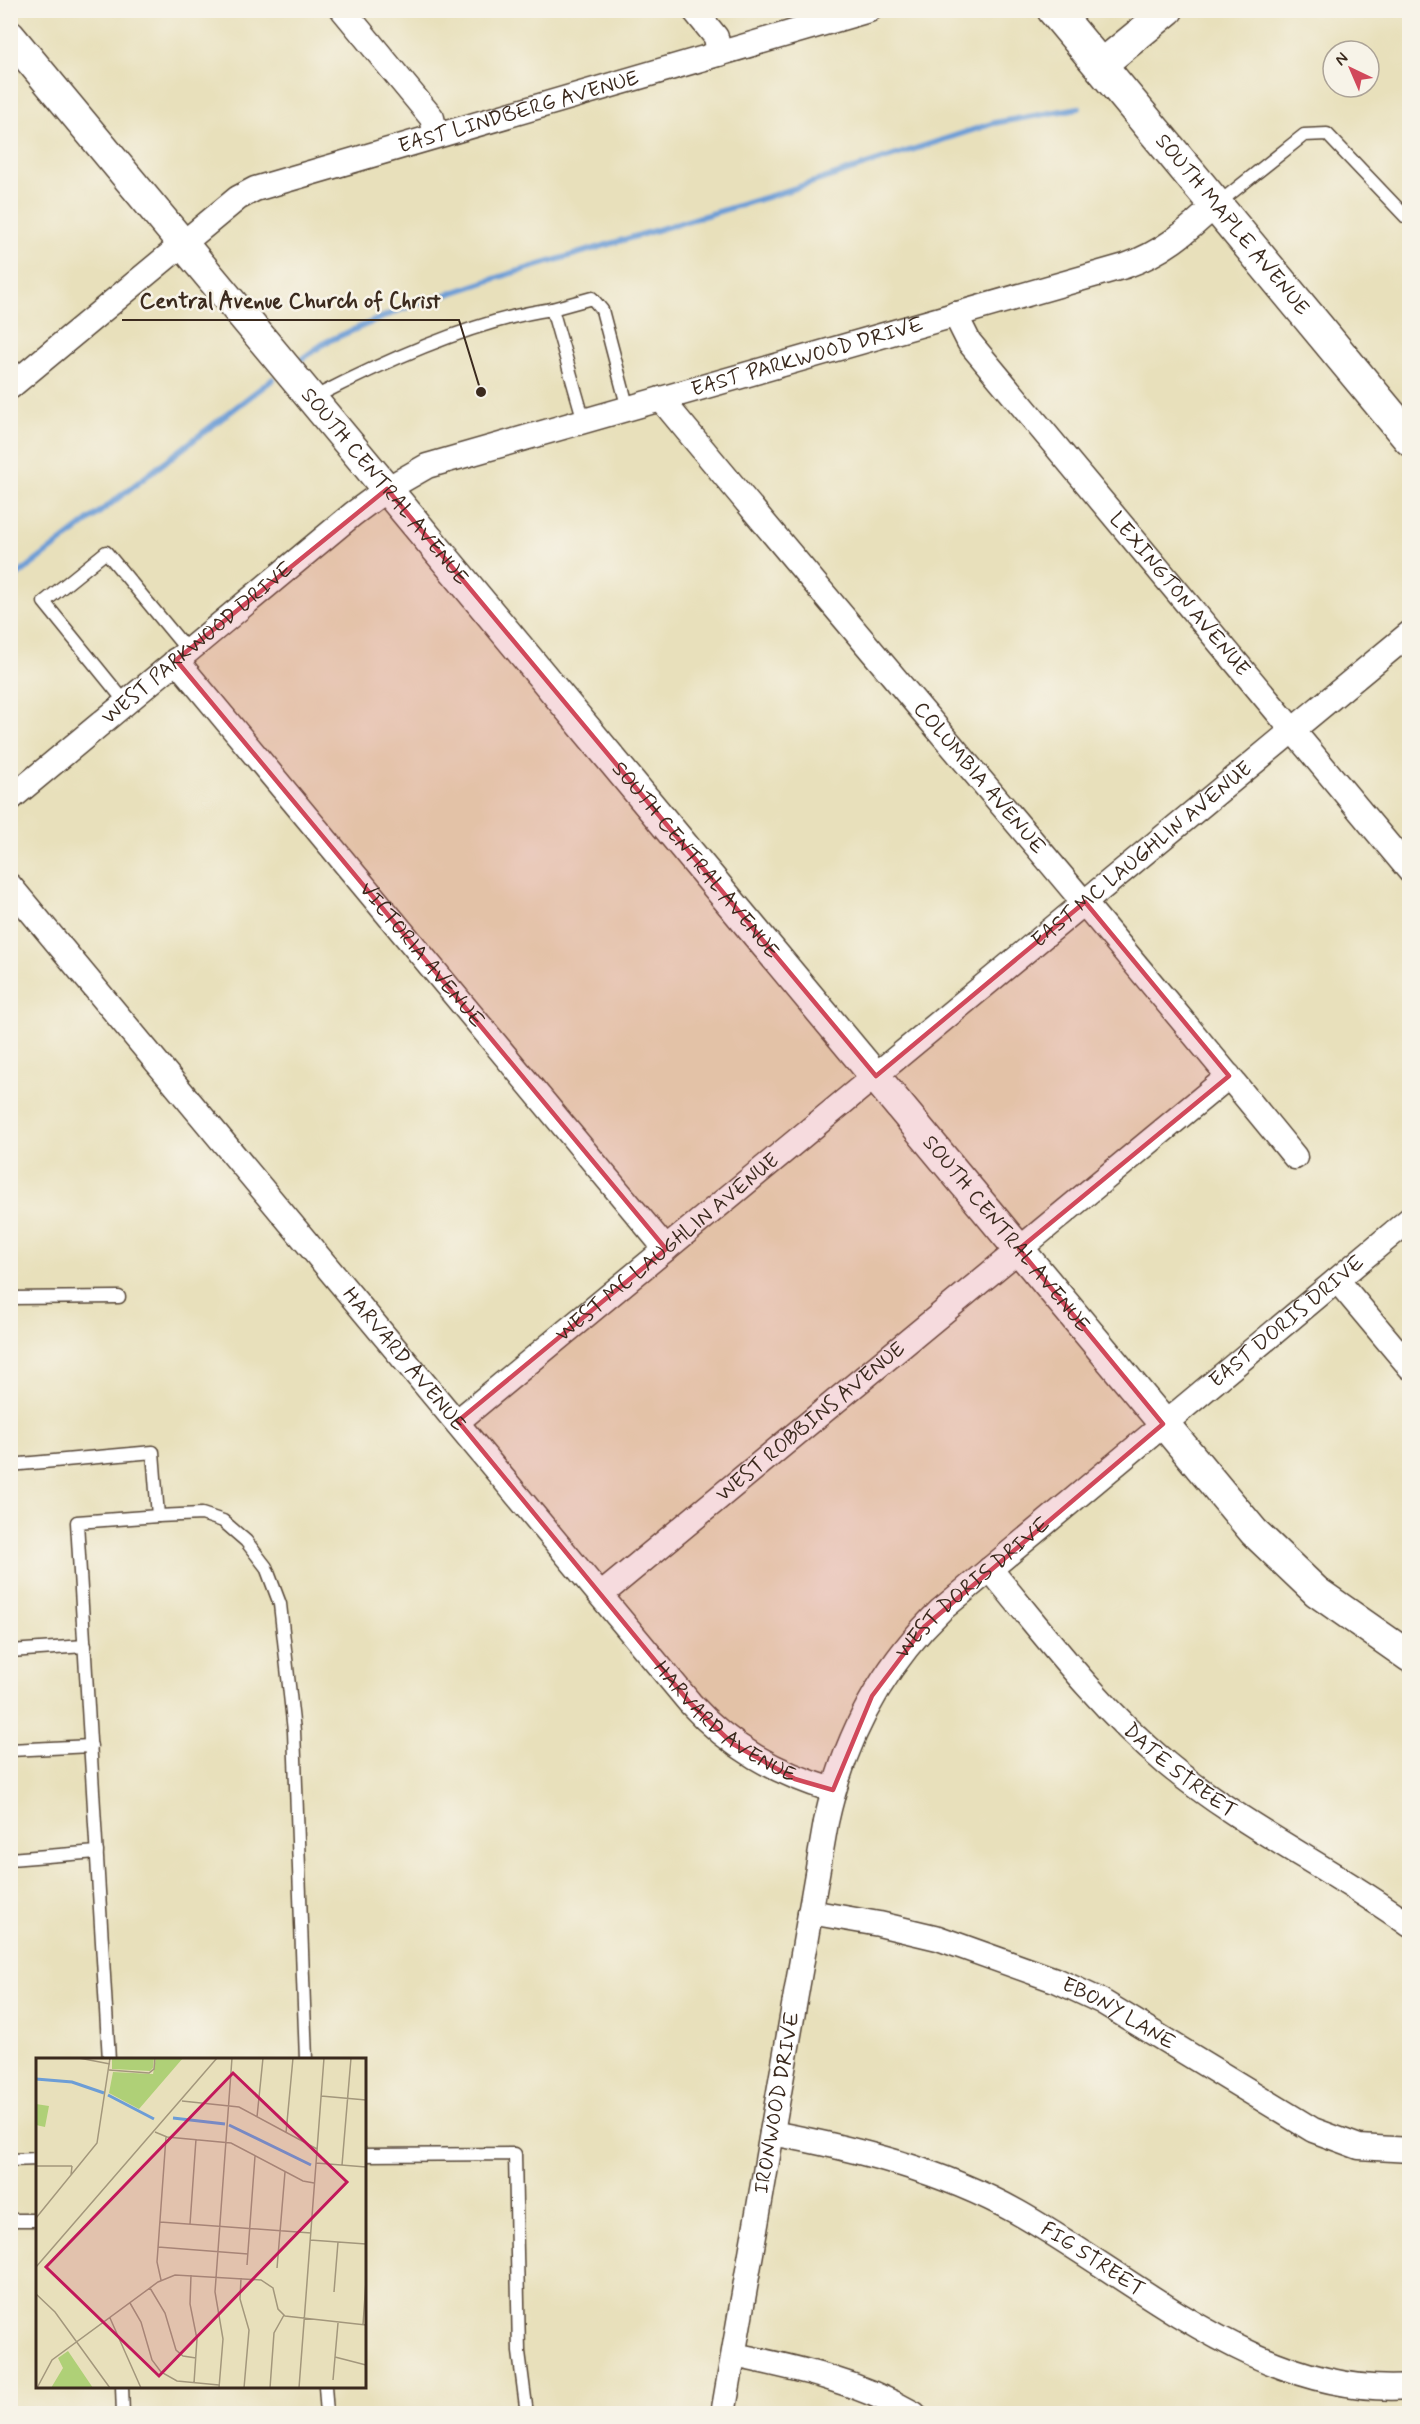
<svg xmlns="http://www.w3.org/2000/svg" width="1420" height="2424" font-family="Mynerve,sans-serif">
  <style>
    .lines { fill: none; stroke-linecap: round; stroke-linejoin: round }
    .stream { stroke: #6c9dd6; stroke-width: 6 }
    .service-casing { stroke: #554536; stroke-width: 15 }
    .minor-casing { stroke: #554536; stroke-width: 27 }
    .tertiary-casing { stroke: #554536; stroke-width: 33 }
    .secondary-casing { stroke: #554536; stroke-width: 36 }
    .service { stroke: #fff; stroke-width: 12 }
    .minor { stroke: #fff; stroke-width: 24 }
    .tertiary { stroke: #fff; stroke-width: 30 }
    .secondary { stroke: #fff; stroke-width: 33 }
    .marked { fill: #d1495b; fill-opacity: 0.2; stroke: #d1495b; stroke-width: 4.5; stroke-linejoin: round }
    .labels { text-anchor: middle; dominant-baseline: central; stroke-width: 5; stroke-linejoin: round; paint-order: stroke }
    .street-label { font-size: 21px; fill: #3b2a1e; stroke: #f7f3e8 }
    .inset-river { fill: none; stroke: #6c9dd6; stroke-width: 3 }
    .inset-road { fill: none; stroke: #a3977c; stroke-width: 1.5 }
    .view { fill: #c2185b; fill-opacity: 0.15; stroke: #c2185b; stroke-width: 3 }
    .inset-edge { fill: none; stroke: #3b2a1e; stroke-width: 3 }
    .leader { fill: none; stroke: #3b2a1e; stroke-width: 2 }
    .callout-dot { fill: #3b2a1e; stroke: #f7f3e8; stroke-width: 2 }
    .callout-label { font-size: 22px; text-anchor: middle; font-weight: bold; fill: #3b2a1e; stroke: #f7f3e8; stroke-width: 5; stroke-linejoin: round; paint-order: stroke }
  </style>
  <rect width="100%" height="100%" fill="#f7f3e8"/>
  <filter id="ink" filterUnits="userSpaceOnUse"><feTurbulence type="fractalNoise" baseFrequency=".0167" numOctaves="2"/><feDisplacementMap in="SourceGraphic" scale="12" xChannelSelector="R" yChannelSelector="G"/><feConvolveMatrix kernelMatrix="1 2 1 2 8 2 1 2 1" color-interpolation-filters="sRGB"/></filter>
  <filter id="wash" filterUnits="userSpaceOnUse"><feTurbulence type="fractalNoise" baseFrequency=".008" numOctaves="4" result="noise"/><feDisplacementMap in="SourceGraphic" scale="24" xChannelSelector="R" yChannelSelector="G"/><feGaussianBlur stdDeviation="1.35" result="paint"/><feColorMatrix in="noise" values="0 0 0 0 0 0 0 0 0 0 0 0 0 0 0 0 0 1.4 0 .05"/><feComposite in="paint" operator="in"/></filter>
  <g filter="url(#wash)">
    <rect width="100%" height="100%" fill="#e8e0bb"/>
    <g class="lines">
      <g class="stream">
        <path d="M 302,359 L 326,342 L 397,311 L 509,274 L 774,195 L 994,123 L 1079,108"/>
        <path d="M 10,581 L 273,379"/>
      </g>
    </g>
  </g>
  <g filter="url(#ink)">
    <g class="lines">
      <g class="service-casing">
        <g id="service">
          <path d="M 1216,205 L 1304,135 L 1327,134 L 1406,217"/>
          <path d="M 552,309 L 592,298 L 602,310 L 628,409"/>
          <path d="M 313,398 C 383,362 474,320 552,309 L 584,421"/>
          <path d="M 126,703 L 44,602 L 106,552 L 188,651"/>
          <path d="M 10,1298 L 119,1297"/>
          <path d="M 10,1465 L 153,1452 L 158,1516 L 77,1522 L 109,2060"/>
          <path d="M 158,1516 L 202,1514 L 223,1521 L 246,1541 L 266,1567 L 280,1604 L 294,1731 L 306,2060"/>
          <path d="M 10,1651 L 85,1646"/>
          <path d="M 10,1750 L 91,1746"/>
          <path d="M 10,1859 L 97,1852"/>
          <path d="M 364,2155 L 515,2154 L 519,2352 L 527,2414"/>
          <path d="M 10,2160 L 38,2159"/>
          <path d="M 10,2220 L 38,2220"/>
          <path d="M 122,2386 L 123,2414"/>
          <path d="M 325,2386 L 327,2414"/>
        </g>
      </g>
      <g class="minor-casing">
        <g id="minor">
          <path d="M 343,10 L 432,118 L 436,135"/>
          <path d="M 694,10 L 716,37 L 719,54"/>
          <path id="s1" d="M 955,314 L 969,342 L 1410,871"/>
          <path id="s2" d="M 10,387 L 238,198 L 255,189 L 869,10"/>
          <path id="s3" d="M 661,399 C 871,653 1087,902 1295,1157"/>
          <path id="s4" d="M 176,660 L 666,1249"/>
          <path id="s5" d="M 10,799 L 353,514 L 387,489 L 427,466 L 1125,266 C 1162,253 1187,232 1215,205"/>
          <path id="s6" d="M 10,886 L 690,1703 C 730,1747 776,1773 833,1790"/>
          <path d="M 1337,1280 L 1410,1367"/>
          <path id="s7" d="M 458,1421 L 1410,633"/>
          <path id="s8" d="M 990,1569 C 1046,1637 1099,1707 1167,1764 C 1242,1826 1331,1868 1410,1925"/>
          <path id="s9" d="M 601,1595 L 1229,1076"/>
          <path id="s10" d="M 810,1912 L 879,1924 L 938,1938 L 1058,1981 L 1101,2001 L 1313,2130 L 1359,2147 L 1410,2150"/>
          <path id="s11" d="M 772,2133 C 857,2149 941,2170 1017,2212 C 1138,2280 1262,2398 1410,2387"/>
          <path d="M 734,2355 C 797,2368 857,2381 914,2414"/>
          <path id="s12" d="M 723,2414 L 826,1822 C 844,1739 880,1669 941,1610 L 1410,1219"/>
        </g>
      </g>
      <g class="tertiary-casing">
        <g id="tertiary">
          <path id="s13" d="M 10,36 L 1254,1532 L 1317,1592 L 1410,1657"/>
          <path d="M 1100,66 L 1168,10"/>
        </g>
      </g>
      <g class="secondary-casing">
        <g id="secondary">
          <path id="s14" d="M 1054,10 L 1410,439"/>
        </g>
      </g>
      <use href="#service" class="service"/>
      <use href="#minor" class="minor"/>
      <use href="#tertiary" class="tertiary"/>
      <use href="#secondary" class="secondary"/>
    </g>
  </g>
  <path class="marked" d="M 387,489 L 876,1076 L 1085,902 L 1229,1076 L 1019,1249 L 1163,1424 L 924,1627 L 872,1696 L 833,1790 L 795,1779 L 733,1744 L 690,1703 L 458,1421 L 666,1249 L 176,660 Z"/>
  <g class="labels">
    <g class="street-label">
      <text stroke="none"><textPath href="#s2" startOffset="590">EAST LINDBERG AVENUE</textPath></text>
      <text stroke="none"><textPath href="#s14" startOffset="279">SOUTH MAPLE AVENUE</textPath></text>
      <text stroke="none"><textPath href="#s5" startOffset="930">EAST PARKWOOD DRIVE</textPath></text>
      <text stroke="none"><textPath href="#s13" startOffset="586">SOUTH CENTRAL AVENUE</textPath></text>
      <text stroke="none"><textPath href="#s1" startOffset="360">LEXINGTON AVENUE</textPath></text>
      <text stroke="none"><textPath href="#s5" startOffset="244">WEST PARKWOOD DRIVE</textPath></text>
      <text stroke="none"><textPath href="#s3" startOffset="495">COLUMBIA AVENUE</textPath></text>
      <text stroke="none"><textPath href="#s7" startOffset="888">EAST MC LAUGHLIN AVENUE</textPath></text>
      <text stroke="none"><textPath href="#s13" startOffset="1072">SOUTH CENTRAL AVENUE</textPath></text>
      <text stroke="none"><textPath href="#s4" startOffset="384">VICTORIA AVENUE</textPath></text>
      <text stroke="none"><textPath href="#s13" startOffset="1558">SOUTH CENTRAL AVENUE</textPath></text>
      <text stroke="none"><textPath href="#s7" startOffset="272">WEST MC LAUGHLIN AVENUE</textPath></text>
      <text stroke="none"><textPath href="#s12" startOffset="1296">EAST DORIS DRIVE</textPath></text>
      <text stroke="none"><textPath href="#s6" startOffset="616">HARVARD AVENUE</textPath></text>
      <text stroke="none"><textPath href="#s9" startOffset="272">WEST ROBBINS AVENUE</textPath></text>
      <text stroke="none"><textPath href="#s12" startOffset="884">WEST DORIS DRIVE</textPath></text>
      <text stroke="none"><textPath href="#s6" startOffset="1102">HARVARD AVENUE</textPath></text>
      <text stroke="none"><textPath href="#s8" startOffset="278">DATE STREET</textPath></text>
      <text stroke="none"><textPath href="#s10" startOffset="327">EBONY LANE</textPath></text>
      <text stroke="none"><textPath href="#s12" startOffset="316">IRONWOOD DRIVE</textPath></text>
      <text stroke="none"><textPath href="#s11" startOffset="348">FIG STREET</textPath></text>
    </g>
  </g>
  <g transform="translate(36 2058)">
    <rect width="330" height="330" fill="#e8e0bb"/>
    <path d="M 76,0 L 118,0 L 117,10 L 114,13 L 76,11 ZM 120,0 L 147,0 L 103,51 L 73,35 L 77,14 L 117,16 ZM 0,46 L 13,48 L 9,69 L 0,67 ZM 32,293 L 57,330 L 15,330 L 27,310 L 22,300 Z" fill="#afd077"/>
    <path class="inset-river" d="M 0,21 L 36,24 L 68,35M 72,37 L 118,61M 137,60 L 189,66M 193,67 L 275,107"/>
    <path class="inset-road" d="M 43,0 L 74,6M 73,12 L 113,15 L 118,11 L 119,0M 285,38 L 330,42M 146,43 L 203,49 L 281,91M 221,59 L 227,0M 119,74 L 131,79 L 195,85 L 267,123 L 278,125M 250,75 L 257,0M 280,105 L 330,109M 306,107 L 315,0M 0,108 L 36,108M 35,117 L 61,85 L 74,0M 0,160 L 35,117 L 36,108M 124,164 L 275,175M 154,166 L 160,81M 274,182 L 330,186M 122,189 L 212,196M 211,207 L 219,98M 0,209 L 181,0M 241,210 L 249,114M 155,217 L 154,246 L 161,281 L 158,325M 205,220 L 204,241 L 213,272 L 208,330M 125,222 L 121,204 L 130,79M 114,230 L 129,255 L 140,292 L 147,298 L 160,300M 298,234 L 302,184M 0,236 L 19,254 L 74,330M 94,245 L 105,264 L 116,302 L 125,314 L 141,323 L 183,327M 74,260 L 105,330M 327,267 L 330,223M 299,299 L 330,307M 297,322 L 302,265M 1,330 L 16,302 L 122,224 L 139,217 L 225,222 L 237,230 L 242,251 L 249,258 L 330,267M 183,330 L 187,281 L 179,234 L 196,0M 234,330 L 238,275 L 248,257M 263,330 L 288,0"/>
    <path class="view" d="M 197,15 L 311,124 L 123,318 L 10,209 Z"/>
    <rect width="330" height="330" class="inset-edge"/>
  </g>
  <path class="leader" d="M481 392L459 320H122"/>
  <circle class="callout-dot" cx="481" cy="392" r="6"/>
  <g class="callout-label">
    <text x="290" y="308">Central Avenue Church of Christ</text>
  </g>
  <rect width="1420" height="2424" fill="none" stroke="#f7f3e8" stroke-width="36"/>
  <g transform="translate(1351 69) rotate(316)"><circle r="28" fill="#f7f3e8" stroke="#aca397" stroke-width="1.5"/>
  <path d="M0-4.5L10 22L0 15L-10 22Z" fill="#d1495b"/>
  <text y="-9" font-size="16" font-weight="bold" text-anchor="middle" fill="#3b2a1e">N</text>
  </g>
</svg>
